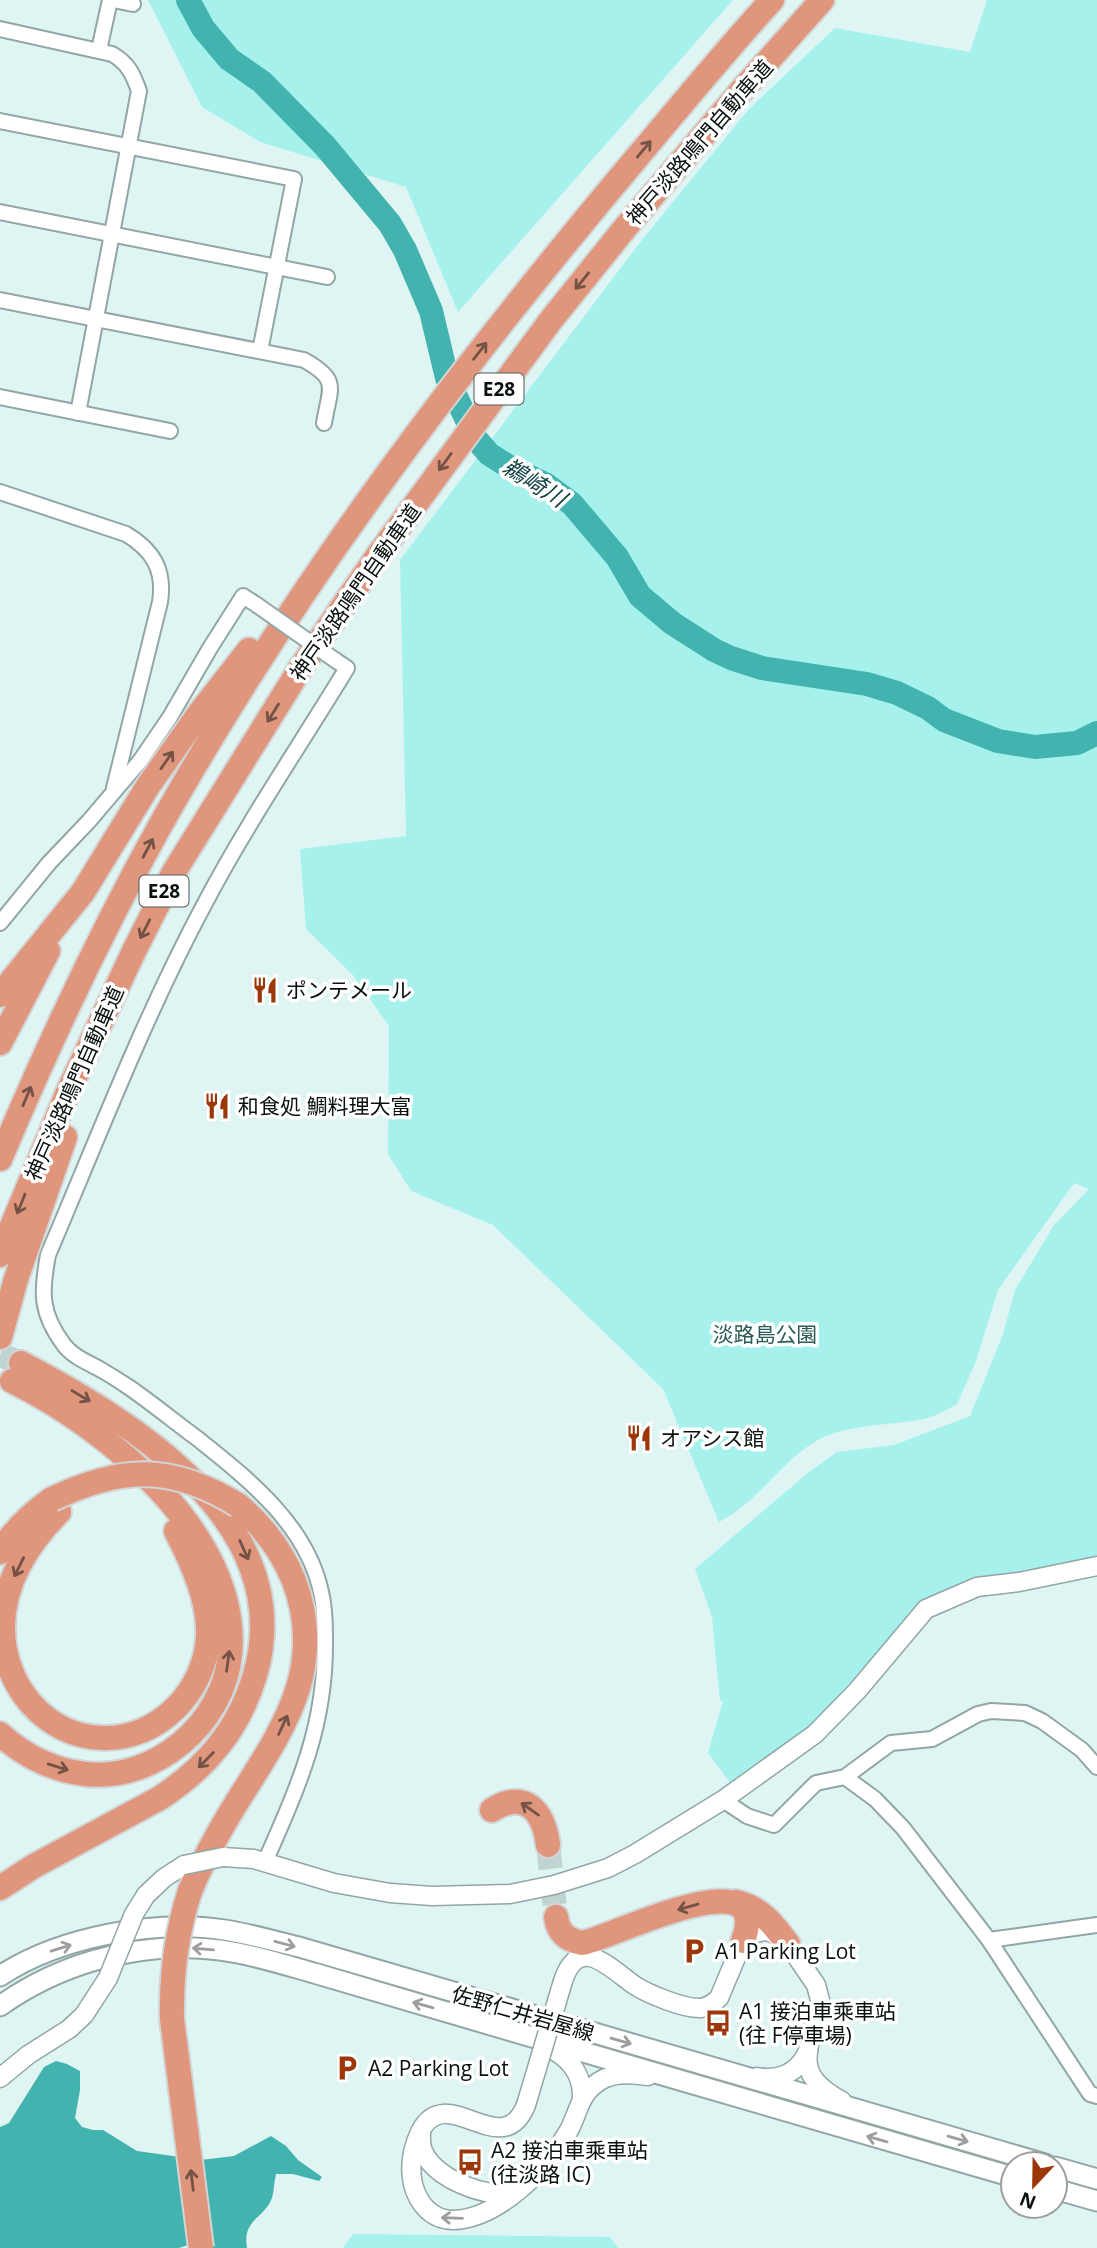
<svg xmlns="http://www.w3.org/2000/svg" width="1097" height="2248" font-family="'Open Sans','Noto Sans JP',sans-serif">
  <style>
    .green { fill: #a7f1ed }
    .water { fill: #42b3ae }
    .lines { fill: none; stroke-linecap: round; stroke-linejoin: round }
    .river { stroke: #42b3ae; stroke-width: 24 }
    .motorway-tunnel { stroke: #bfd3d2; stroke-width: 24; stroke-dasharray: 24 12; stroke-linecap: butt }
    .minor-casing { stroke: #91a6a5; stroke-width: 18 }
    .tertiary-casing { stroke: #91a6a5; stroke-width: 21 }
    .secondary-casing { stroke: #91a6a5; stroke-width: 23 }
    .motorway-casing { stroke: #d3d4d4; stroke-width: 28 }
    .minor { stroke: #fff; stroke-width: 14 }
    .tertiary { stroke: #fff; stroke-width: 18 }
    .secondary { stroke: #fff; stroke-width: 19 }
    .motorway { stroke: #df967c; stroke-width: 24 }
    .minor-bridge-casing { stroke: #91a6a5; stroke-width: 18; stroke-linecap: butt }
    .tertiary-bridge-casing { stroke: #91a6a5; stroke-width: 21; stroke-linecap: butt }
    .motorway-bridge-casing { stroke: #d3d4d4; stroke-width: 28; stroke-linecap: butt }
    .minor-bridge { stroke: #fff; stroke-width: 14 }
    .tertiary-bridge { stroke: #fff; stroke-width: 18 }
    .motorway-bridge { stroke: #df967c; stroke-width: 24 }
    .oneway { stroke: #745346 }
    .oneway2 { stroke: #9d9f9f }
    .labels { text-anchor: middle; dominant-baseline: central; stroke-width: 7; stroke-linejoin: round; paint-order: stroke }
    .shield { fill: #fff; stroke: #535858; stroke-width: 2 }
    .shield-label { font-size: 19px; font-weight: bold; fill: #091010 }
    .street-label { font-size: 21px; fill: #091010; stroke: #fff }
    .poi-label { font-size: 21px; fill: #091010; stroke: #fff; text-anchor: start }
    .park-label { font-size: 21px; fill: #2c5c59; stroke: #fff }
    .water-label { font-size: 23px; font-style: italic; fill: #0f4240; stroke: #fff }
  </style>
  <rect width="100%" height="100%" fill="#dff5f4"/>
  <g class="green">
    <path d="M 148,0 L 733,0 L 458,312 L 406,187 L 260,142 L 202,107 Z"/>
    <path d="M 987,0 L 1097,0 L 1097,1559 L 1085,1559 L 917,1607 L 817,1720 L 731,1784 L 708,1753 L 723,1701 L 720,1701 L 712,1617 L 695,1569 L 809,1472 L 837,1452 L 894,1445 L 970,1416 L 1003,1334 L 1015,1290 L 1054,1225 L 1089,1189 L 1074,1183 L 998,1290 L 976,1361 L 957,1404 C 948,1409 938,1415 928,1418 C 891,1427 846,1422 813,1443 C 778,1465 756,1504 719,1522 L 663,1389 L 493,1225 L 411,1191 L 388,1154 L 389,1026 L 353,975 L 306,929 L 300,849 L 406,836 L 400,560 L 641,241 L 749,109 L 835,28 L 970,52 Z"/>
    <path d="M 353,2234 L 610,2237 L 618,2248 L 343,2248 Z"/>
  </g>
  <path class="water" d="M 56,2061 L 67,2064 L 80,2071 L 80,2090 L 75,2118 L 82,2127 L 93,2130 L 103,2130 L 137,2151 L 201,2160 L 234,2156 L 271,2136 L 286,2146 L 298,2160 L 322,2177 L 319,2181 L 293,2174 L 276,2174 C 274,2182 274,2191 272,2198 C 264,2219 242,2219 247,2248 L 211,2248 L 194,2243 L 179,2248 L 0,2248 L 0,2127 L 9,2123 L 44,2067 Z"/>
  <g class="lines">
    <path class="river" d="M 188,0 L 203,28 L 229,59 L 262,82 L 325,146 L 390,224 L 405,250 L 431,311 L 447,378 L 476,439 L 489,454 L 511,468 L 545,484 L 572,504 L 617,557 L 640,596 L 672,623 L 714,650 L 731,658 L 762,668 L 867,684 L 897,693 L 928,708 L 944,720 L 998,741 L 1035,747 L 1077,743 L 1097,733"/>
    <g class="motorway-tunnel">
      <path d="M 0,1355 L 21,1363"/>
      <path d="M 548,1845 L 556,1917"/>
    </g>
    <g class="minor-casing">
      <g id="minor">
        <path d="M 113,0 L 133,4"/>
        <path d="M 0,29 L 112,54 C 128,63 133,74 139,91 L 78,413"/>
        <path d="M 99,50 L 110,0"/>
        <path d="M 0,121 L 294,179 L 260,351"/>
        <path d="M 0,212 L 327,277"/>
        <path d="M 0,300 L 304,360 C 340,380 330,387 324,423"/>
        <path d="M 0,397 L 170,431"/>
        <path d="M 0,492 L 126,534 C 153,550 165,570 160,602 L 114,788"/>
        <path d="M 0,923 L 49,863 L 89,821 L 140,761 L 170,717 L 210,648 L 243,596 L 257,605"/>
        <path d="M 845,1777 L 875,1799 L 903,1828 L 989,1940 L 1090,2094 L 1097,2096"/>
        <path d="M 723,1800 L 747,1816 L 774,1825 L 816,1783 L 845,1777 L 891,1743 L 932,1739 L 978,1714 L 991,1711 L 1025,1713 L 1042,1721 L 1082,1750 L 1097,1767"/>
        <path d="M 265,1862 C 298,1787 325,1728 325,1645 C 325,1627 325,1609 321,1592 C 307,1525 248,1479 198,1439 C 175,1422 153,1404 130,1388 C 121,1382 112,1376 103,1371 C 90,1363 74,1358 64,1345 C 40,1313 41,1292 48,1255 C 98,1138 144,1017 204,905 C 247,823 299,747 347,668 L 335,660"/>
        <path d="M 989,1940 L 1097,1925"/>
      </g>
    </g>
    <g class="tertiary-casing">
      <g id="tertiary">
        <path d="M 223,1857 L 254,1859 L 334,1883 L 390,1893 L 432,1896 L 510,1894 L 554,1885 L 608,1868 L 635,1854 L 723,1800 L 815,1734 L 857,1691 L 926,1609 L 977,1587 L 1019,1582 L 1097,1566"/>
        <path d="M 146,1895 L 164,1878 L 184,1865"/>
        <path d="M 563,1981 C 579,1933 610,1968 634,1985 C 648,1994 684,2009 701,2008 C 708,2007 714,2003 719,1998 L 743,1941 L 749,1935 L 763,1931 L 772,1932 L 788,1944 L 816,1985 L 820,2000 L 819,2009 C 807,2053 793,2075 842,2101"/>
        <path d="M 546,2046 C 568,2057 583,2072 582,2099"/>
        <path d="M 757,2077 C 780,2081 798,2073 808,2051"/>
        <path d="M 0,2078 L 28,2055 L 69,2029 L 84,2015 L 108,1978"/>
        <path d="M 526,2105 C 502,2165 446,2079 420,2132 C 412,2149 409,2166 413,2184 C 418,2204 432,2220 453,2220 C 498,2219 547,2169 568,2132 C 577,2117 579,2097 593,2086 C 608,2072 629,2073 648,2076"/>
        <path d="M 421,2131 C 421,2139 420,2146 424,2153 C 436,2179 487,2199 514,2193"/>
      </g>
    </g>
    <g class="secondary-casing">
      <g id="secondary">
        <path d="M 0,1976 C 59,1937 154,1919 225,1930 C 250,1934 274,1941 299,1947 L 1045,2164"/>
        <path d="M 0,2006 C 56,1966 126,1945 195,1948 C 235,1949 275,1962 314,1973 C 365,1988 416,2003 467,2018 C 649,2071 831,2125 1013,2177"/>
        <path d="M 1055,2167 L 1097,2179"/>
        <path d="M 1055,2189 L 1097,2201"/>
      </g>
    </g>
    <g class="motorway-casing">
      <g id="motorway">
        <path d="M 0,995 L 83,892 L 148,786 L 199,714 L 249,650"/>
        <path d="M 0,1043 L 48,951"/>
        <path d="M 0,1159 C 48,1045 101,932 161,824 C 296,584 462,365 639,155 C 683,103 726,50 772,0"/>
        <path d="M 0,1255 L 68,1092 L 134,951 L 174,872 L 300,669 L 379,554 L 551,320 L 625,228 L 742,90 L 822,0"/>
        <path d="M 0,1337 L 16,1279 L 65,1137"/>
        <path d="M 59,1512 C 28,1543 2,1584 3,1629 C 3,1685 45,1737 104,1738 C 159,1739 205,1691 208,1637 C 210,1601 192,1562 176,1531"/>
        <path d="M 0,1552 C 14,1530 31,1514 52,1499"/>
        <path d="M 0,1734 C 24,1756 53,1770 85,1774 C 155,1782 224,1723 230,1654 C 241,1536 106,1427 12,1381"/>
        <path d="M 492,1810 C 526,1788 544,1813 548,1845"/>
        <path d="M 0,1888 L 34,1866 L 160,1798 C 207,1767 239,1729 255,1675 C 299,1524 133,1422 21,1363"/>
        <path d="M 190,1891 C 203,1860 219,1831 237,1802 C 282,1730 327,1669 294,1581 C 282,1551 263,1526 238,1505"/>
        <path d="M 736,1902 C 761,1908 773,1924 788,1944"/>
        <path d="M 556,1917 C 558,1932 566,1940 582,1943 C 609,1939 775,1853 743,1941"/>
      </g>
    </g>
    <use href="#minor" class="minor"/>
    <use href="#tertiary" class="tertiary"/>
    <use href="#secondary" class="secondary"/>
    <use href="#motorway" class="motorway"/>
    <g class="minor-bridge-casing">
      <path id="minor-bridge" d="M 257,605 L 335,660"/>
    </g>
    <g class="tertiary-bridge-casing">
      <g id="tertiary-bridge">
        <path d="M 184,1865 L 223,1857"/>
        <path d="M 108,1978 L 134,1914 L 146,1895"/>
        <path d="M 526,2105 L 563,1981"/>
      </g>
    </g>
    <g class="motorway-bridge-casing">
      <g id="motorway-bridge">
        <path d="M 52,1499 C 121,1466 171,1464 238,1505"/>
        <path d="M 190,1891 C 176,1934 171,1974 172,2019 L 201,2248"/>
      </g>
    </g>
    <use href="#minor-bridge" class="minor-bridge"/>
    <use href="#tertiary-bridge" class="tertiary-bridge"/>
    <use href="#motorway-bridge" class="motorway-bridge"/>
  </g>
  <defs><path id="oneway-shaft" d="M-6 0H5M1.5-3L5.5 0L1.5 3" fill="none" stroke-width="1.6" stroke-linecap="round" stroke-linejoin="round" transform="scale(1.75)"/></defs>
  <g class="oneway">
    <use href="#oneway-shaft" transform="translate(644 149) rotate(-50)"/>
    <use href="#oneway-shaft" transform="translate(582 281) rotate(129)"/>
    <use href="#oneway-shaft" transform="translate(480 351) rotate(-52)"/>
    <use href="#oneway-shaft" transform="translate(445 462) rotate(126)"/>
    <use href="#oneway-shaft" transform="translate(273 713) rotate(122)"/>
    <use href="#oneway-shaft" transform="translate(167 760) rotate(-55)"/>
    <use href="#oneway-shaft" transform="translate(148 848) rotate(-62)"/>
    <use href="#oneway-shaft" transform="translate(145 929) rotate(117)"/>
    <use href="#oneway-shaft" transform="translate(27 1096) rotate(-67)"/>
    <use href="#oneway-shaft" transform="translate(21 1204) rotate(112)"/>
    <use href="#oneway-shaft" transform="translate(81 1396) rotate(31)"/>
    <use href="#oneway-shaft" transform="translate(244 1550) rotate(66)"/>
    <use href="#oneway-shaft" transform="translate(19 1567) rotate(116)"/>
    <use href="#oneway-shaft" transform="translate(228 1661) rotate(-82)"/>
    <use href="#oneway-shaft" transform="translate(283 1725) rotate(-65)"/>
    <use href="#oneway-shaft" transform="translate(206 1760) rotate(135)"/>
    <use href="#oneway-shaft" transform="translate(58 1767) rotate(17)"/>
    <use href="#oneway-shaft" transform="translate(530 1809) rotate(-145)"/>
    <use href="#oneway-shaft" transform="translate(688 1907) rotate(164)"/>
    <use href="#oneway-shaft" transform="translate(192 2180) rotate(-97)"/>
  </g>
  <g class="oneway2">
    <use href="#oneway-shaft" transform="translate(285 1944) rotate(15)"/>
    <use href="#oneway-shaft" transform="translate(61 1948) rotate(-17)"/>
    <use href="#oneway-shaft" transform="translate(203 1949) rotate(-175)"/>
    <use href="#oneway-shaft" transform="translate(423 2005) rotate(-164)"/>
    <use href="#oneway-shaft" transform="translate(621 2041) rotate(16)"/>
    <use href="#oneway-shaft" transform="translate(877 2139) rotate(-164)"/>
    <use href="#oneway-shaft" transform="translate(958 2139) rotate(16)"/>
    <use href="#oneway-shaft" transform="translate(452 2218) rotate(-178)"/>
  </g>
  <defs>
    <g id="restaurant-bare" transform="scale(2.1)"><path d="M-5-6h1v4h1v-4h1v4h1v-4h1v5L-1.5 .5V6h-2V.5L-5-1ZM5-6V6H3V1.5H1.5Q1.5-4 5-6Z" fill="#9c3709" stroke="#fff" stroke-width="2.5" paint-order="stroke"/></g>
    <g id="parking-bare" transform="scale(2.1)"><path d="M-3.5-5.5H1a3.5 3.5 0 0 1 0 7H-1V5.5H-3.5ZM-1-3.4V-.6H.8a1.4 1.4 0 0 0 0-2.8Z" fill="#9c3709" stroke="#fff" stroke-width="2.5" paint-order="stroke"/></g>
    <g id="bus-bare" transform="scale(2.1)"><path d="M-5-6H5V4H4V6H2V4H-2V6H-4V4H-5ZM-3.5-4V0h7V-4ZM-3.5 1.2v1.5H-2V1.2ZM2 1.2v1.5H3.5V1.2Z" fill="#9c3709" stroke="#fff" stroke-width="2.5" paint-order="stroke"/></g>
  </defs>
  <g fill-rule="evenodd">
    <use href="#restaurant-bare" x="265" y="990"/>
    <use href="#restaurant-bare" x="217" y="1106"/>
    <use href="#restaurant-bare" x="639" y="1438"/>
    <use href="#parking-bare" x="694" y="1951"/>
    <use href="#bus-bare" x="718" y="2023"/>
    <use href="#parking-bare" x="347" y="2068"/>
    <use href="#bus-bare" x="470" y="2162"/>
  </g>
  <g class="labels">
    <g class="shield">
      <rect x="474.5" y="373.5" width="49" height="31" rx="5"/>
      <rect x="139.5" y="875.5" width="49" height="31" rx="5"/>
    </g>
    <g class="shield-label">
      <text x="499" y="389">E28</text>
      <text x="164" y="891">E28</text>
    </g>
    <g class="street-label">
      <text transform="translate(699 142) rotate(-49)">神戸淡路鳴門自動車道</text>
      <text transform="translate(355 592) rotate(-55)">神戸淡路鳴門自動車道</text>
      <text transform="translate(74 1083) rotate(-66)">神戸淡路鳴門自動車道</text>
      <text transform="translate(523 2013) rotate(16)">佐野仁井岩屋線</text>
    </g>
    <g class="poi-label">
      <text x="286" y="990">ポンテメール</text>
      <text x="238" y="1106">和食処 鯛料理大富</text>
      <text x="660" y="1438">オアシス館</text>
      <text x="715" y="1951">A1 Parking Lot</text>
      <text x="739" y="2011">A1 接泊車乘車站<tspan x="739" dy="24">(往 F停車場)</tspan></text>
      <text x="368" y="2068">A2 Parking Lot</text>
      <text x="491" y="2150">A2 接泊車乘車站<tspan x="491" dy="24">(往淡路 IC)</tspan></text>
    </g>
    <g class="park-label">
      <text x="765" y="1334">淡路島公園</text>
    </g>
    <g class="water-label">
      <text transform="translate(535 482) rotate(32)">鵜崎川</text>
    </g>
  </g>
  <g transform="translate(1034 2185) rotate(202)"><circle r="33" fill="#ffffff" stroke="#9d9f9f" stroke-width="2"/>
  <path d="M0-5L12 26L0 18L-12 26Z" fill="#9c3709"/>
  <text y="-10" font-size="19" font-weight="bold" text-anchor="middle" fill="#091010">N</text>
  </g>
</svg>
